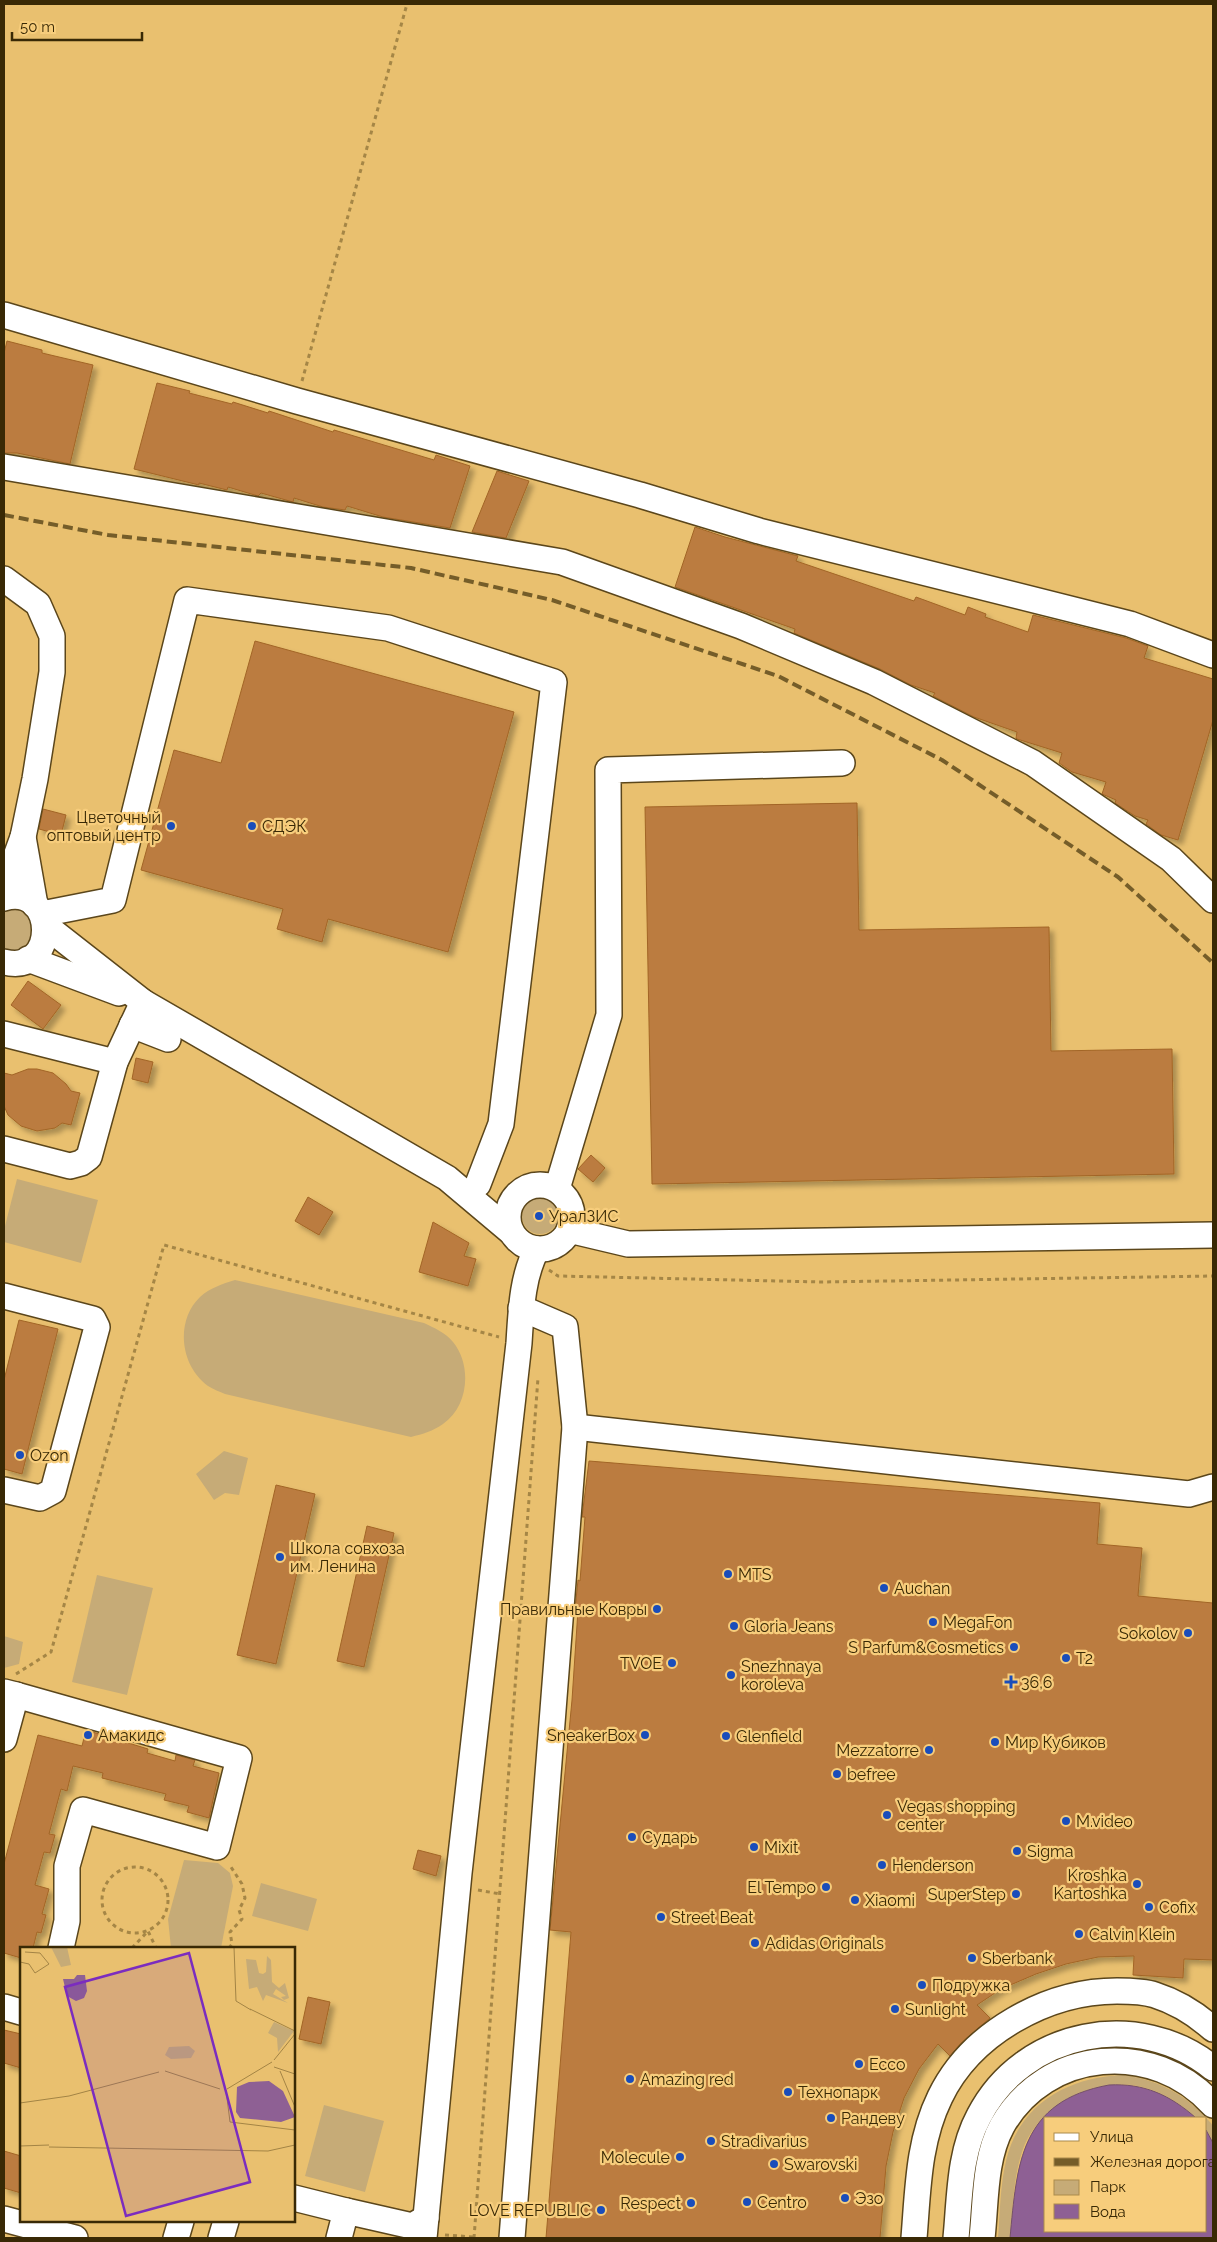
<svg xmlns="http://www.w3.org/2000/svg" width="1217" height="2242" font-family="Raleway,sans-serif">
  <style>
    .green { fill: #c6ab77 }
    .water { fill: #8e6094; stroke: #745069 }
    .building { fill: #bb7c3f; stroke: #a26526; filter: url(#shadow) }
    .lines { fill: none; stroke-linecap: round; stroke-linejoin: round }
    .minor-casing { stroke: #5b461b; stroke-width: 28 }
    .path { stroke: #a58646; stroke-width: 3; stroke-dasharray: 4 4; stroke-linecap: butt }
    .minor { stroke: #fff; stroke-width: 25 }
    .rail { stroke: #755d29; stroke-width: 4; stroke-dasharray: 10 5; stroke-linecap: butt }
    .poi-dot { fill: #1a4dba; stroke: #f7cd7c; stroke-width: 2 }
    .labels { text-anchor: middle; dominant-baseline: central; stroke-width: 4.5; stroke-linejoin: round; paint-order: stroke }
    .poi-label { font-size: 16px; fill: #392905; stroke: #f7cd7c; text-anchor: start }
    .inset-road { fill: none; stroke: #a38445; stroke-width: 1 }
    .view { fill: #7b2cbf; fill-opacity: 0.15; stroke: #7b2cbf; stroke-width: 2.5 }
    .inset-edge { fill: none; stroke: #392905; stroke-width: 2.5 }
  </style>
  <defs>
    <filter id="shadow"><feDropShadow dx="4.5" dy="4.5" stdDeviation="2.5" flood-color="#0004"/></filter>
  </defs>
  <rect width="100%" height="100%" fill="#e9c06f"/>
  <g class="green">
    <path d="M 4,908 L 24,909 L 35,930 C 28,945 21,954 4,949 Z"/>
    <path d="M 17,1179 L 98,1200 L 81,1263 L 4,1242 L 4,1230 Z"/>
    <circle cx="540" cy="1216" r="18"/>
    <path d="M 235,1280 L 424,1323 C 434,1328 445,1332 453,1342 C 472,1365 469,1406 443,1424 C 433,1431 423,1434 411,1437 L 225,1394 C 220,1392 213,1389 208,1386 C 180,1366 175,1321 200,1297 C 210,1288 222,1284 235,1280 Z"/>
    <path d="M 224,1451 L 248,1458 L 239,1495 L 225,1493 L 214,1500 L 196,1474 Z"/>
    <path d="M 97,1575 L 153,1588 L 127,1695 L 72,1682 Z"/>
    <path d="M 4,1636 L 23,1642 L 19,1664 L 4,1668 Z"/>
    <path d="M 184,1860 L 218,1863 L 230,1873 L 233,1886 L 221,1948 L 171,1948 L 168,1919 Z"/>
    <path d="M 261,1883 L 317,1899 L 308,1931 L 252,1916 Z"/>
    <path d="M 1123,2075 C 1154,2079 1182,2092 1203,2115 C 1206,2118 1212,2123 1213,2127 C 1215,2131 1213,2138 1213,2143 L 1206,2130 L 1206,2118 C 1202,2118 1198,2119 1195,2117 C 1190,2115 1187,2110 1183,2107 C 1172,2099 1160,2092 1146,2088 C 1098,2074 1038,2103 1022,2152 C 1013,2179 1013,2210 1010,2238 L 998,2238 C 1000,2213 1000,2186 1006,2161 C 1019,2104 1068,2077 1123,2075 Z"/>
    <path d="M 324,2105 L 384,2121 L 365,2192 L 305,2176 Z"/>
  </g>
  <path class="water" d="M 1109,2085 C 1144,2083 1170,2095 1196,2118 L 1046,2118 L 1046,2231 L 1206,2231 L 1206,2130 L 1213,2143 L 1213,2238 L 1010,2238 C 1017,2164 1020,2101 1109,2085 Z"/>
  <g class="building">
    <path d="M 7,341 L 42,350 L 42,353 L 93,365 L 70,464 L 17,453 L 4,453 L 4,353 Z"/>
    <path d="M 157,383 L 190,391 L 189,393 L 232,404 L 233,402 L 268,413 L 269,411 L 333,432 L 334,430 L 434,460 L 436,455 L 470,466 L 450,528 L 383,517 L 347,506 L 345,510 L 323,507 L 294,498 L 293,502 L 261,493 L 258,496 L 228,487 L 227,490 L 199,483 L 199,485 L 134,469 Z"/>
    <path d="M 497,471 L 529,481 L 506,538 L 472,532 Z"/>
    <path d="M 695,527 L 725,537 L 798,556 L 796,561 L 914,601 L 916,597 L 965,615 L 968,607 L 986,614 L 985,617 L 1028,632 L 1033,615 L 1126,638 L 1148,646 L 1144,658 L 1213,679 L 1213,720 L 1178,840 L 1161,835 L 1146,824 L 1148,820 L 1135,816 L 1115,803 L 1116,800 L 1102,794 L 1106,782 L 1072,772 L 1059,763 L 1062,753 L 1017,739 L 1016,738 L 1017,732 L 974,717 L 933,696 L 935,693 L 911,685 L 880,669 L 794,633 L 795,629 L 675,587 Z"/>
    <path d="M 255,641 L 514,712 L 448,952 L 328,919 L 322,942 L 277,929 L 283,909 L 141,870 L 174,750 L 221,763 Z"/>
    <path d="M 857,803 L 859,930 L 1049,927 L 1051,1051 L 1172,1049 L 1174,1174 L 652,1184 L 645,807 Z"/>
    <path d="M 43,809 L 66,815 L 61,835 L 39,829 Z"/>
    <path d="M 28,981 L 61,1005 L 43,1029 L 11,1005 Z"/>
    <path d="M 136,1058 L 153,1062 L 148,1083 L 132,1079 Z"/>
    <path d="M 28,1069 L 37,1069 L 53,1073 L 66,1084 L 71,1091 L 80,1093 L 71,1125 L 62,1123 L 55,1128 L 37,1131 L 21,1126 L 8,1115 L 4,1106 L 4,1073 L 12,1075 Z"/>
    <path d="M 591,1155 L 605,1168 L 593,1182 L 578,1169 Z"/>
    <path d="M 308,1197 L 333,1212 L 319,1235 L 295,1221 Z"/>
    <path d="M 433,1222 L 469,1243 L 464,1256 L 476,1259 L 468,1286 L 419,1272 Z"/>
    <path d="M 19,1320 L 58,1329 L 22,1474 L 4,1469 L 4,1380 Z"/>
    <path d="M 589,1461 L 1100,1503 L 1097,1544 L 1142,1548 L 1138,1596 L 1213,1603 L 1213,1960 L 1184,1959 L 1183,1978 L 1133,1975 L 1134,1956 L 1098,1957 L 1066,1964 L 1036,1974 L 1001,1989 L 977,2005 L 990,2018 L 961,2043 L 950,2056 L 938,2044 L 919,2069 L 904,2098 L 893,2132 L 886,2166 L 880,2238 L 546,2238 L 571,1932 L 550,1930 L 572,1700 L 578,1610 L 575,1610 L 578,1580 L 580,1581 L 585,1517 L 582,1517 Z"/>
    <path d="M 276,1485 L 315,1494 L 276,1664 L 237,1655 Z"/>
    <path d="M 367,1526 L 394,1533 L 364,1667 L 337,1661 Z"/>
    <path d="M 86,1730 L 148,1749 L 147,1753 L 175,1761 L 176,1755 L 195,1760 L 193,1766 L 219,1773 L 209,1818 L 187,1812 L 189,1806 L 164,1800 L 166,1794 L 102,1778 L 103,1773 L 73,1766 L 67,1791 L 61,1789 L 49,1834 L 55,1835 L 50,1853 L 44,1852 L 35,1885 L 49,1889 L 42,1914 L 46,1915 L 41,1933 L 37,1932 L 33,1948 L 21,1948 L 21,1958 L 4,1953 L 4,1864 L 38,1735 L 82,1746 Z"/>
    <path d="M 418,1850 L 441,1856 L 436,1876 L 413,1869 Z"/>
    <path d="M 308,1997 L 330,2002 L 321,2044 L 299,2039 Z"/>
    <path d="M 4,2030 L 21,2034 L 21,2068 L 4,2063 Z"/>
    <path d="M 4,2151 L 21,2156 L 21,2193 L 4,2188 Z"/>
  </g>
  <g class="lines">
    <g class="minor-casing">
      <g id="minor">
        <path d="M 4,315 L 297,401 L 640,495 L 759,531 L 1130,624 L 1213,655"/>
        <path d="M 4,467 L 562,562 L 741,626 L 874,682 L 1033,763 L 1171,859 L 1213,900"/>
        <path d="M 4,579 L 38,604 L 52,636 L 52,672 L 35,779 L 23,837 L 4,889"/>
        <path d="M 23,837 L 35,905"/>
        <path d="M 4,898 C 57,883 59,976 4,962"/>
        <path d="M 42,914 L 113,900 L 187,600 L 388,628 L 554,682 L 501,1124 L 478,1184"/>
        <path d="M 46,926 L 143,1002 L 447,1178 L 510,1231"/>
        <path d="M 28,959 L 119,993"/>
        <path d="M 132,1025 L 168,1039"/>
        <path d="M 4,1034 L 115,1062"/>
        <path d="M 4,1149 L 70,1166 L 81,1163 L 89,1157 L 115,1062 L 143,1002"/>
        <circle cx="540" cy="1217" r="32"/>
        <path d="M 557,1189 L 609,1015 L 608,770 L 842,763"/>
        <path d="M 569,1230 L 628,1244 L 1213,1235"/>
        <path d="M 4,1296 L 93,1319 L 97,1327 L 53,1491 L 40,1498 L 4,1490"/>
        <path d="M 575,1427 L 1189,1494 L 1213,1487"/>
        <path d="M 4,1692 L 16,1695 L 4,1739"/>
        <path d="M 16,1695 L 239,1758 L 217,1847 L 83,1810 L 67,1866 L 67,1921 L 61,1948"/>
        <path d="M 4,2007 L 21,2012"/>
        <path d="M 294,2198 L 346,2211"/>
        <path d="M 4,2219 L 75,2238"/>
        <path d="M 176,2238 L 181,2221"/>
        <path d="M 221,2238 L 226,2221"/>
        <path d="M 339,2238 L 346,2211 L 412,2226 L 426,2218"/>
        <path d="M 424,2238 L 459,1873 L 519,1343 C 521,1312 522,1276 537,1249"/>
        <path d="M 512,2238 L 575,1427 L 565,1327 L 521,1308"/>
        <path d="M 914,2238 C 918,2190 918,2142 940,2097 C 971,2033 1047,1991 1117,1991 C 1129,1991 1143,1991 1155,1995 C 1177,2002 1196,2014 1213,2029"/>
        <path d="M 956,2238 C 960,2197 959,2153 979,2116 C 1023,2030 1139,2008 1213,2068"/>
        <path d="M 982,2238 C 986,2202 984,2159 1002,2126 C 1046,2048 1154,2039 1213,2105"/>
      </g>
    </g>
    <g class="path">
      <path d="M 302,381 L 407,4"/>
      <path d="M 549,1270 L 558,1276 L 822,1282 L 1213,1276"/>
      <path d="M 16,1674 L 51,1652 L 164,1245 L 499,1337"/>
      <circle cx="135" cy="1900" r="33"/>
      <path d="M 478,1890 L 500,1894"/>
      <path d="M 132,1948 L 148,1931 L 156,1948"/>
      <path d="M 229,1948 L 232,1944 L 230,1932 L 242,1919 L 239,1910 L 245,1898 L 242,1884 L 229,1864"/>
      <path d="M 445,2235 L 474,2237"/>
      <path d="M 474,2238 L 538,1378"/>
    </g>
    <use href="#minor" class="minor"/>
    <path class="rail" d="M 4,515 L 108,535 L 411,568 L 552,600 L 778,676 L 942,760 L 1118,877 L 1213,963"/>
  </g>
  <g class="poi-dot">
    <circle cx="171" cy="826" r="5"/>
    <circle cx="252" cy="826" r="5"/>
    <circle cx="539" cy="1216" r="5"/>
    <circle cx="20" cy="1455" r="5"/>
    <circle cx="280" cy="1557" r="5"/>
    <circle cx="728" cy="1574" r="5"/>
    <circle cx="884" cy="1588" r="5"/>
    <circle cx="657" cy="1609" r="5"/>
    <circle cx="933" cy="1622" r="5"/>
    <circle cx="734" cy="1626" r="5"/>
    <circle cx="1188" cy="1633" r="5"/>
    <circle cx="1014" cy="1647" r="5"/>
    <circle cx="1066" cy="1658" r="5"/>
    <circle cx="672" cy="1663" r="5"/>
    <circle cx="731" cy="1675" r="5"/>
    <path d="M1008.5 1674.5h5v5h5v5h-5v5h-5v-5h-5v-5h5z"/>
    <circle cx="88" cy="1735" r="5"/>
    <circle cx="645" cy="1735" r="5"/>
    <circle cx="726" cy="1736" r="5"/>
    <circle cx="995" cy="1742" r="5"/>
    <circle cx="929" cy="1750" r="5"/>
    <circle cx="837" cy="1774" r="5"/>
    <circle cx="887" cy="1815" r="5"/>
    <circle cx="1066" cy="1821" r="5"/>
    <circle cx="632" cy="1837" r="5"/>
    <circle cx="754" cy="1847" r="5"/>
    <circle cx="1017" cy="1851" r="5"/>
    <circle cx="882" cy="1865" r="5"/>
    <circle cx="1137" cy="1884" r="5"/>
    <circle cx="826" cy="1887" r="5"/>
    <circle cx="1016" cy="1894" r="5"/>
    <circle cx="855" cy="1900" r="5"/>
    <circle cx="1149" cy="1907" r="5"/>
    <circle cx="661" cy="1917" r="5"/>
    <circle cx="1079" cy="1934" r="5"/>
    <circle cx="755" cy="1943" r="5"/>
    <circle cx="972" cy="1958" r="5"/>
    <circle cx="922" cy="1985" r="5"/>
    <circle cx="895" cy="2009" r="5"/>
    <circle cx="859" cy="2064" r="5"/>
    <circle cx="630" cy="2079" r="5"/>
    <circle cx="788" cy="2092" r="5"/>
    <circle cx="831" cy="2118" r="5"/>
    <circle cx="711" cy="2141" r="5"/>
    <circle cx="680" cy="2157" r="5"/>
    <circle cx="774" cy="2164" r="5"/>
    <circle cx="845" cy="2198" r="5"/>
    <circle cx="747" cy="2202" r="5"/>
    <circle cx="691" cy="2203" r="5"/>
    <circle cx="601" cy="2210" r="5"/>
  </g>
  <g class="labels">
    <g class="poi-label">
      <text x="161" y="817" text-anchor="end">Цветочный<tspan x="161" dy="18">оптовый центр</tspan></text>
      <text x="262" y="826">СДЭК</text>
      <text x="549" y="1216">УралЗИС</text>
      <text x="30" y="1455">Ozon</text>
      <text x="290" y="1548">Школа совхоза<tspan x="290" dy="18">им. Ленина</tspan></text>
      <text x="738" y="1574">MTS</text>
      <text x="894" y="1588">Auchan</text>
      <text x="647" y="1609" text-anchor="end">Правильные Ковры</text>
      <text x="943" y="1622">MegaFon</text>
      <text x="744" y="1626">Gloria Jeans</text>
      <text x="1178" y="1633" text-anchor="end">Sokolov</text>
      <text x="1004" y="1647" text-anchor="end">S Parfum&amp;Cosmetics</text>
      <text x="1076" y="1658">T2</text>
      <text x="662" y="1663" text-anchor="end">TVOE</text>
      <text x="741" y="1666">Snezhnaya<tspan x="741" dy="18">koroleva</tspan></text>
      <text x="1021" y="1682">36,6</text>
      <text x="98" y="1735">Амакидс</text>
      <text x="635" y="1735" text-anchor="end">SneakerBox</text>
      <text x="736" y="1736">Glenfield</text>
      <text x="1005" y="1742">Мир Кубиков</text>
      <text x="919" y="1750" text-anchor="end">Mezzatorre</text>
      <text x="847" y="1774">befree</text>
      <text x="897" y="1806">Vegas shopping<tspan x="897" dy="18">center</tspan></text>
      <text x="1076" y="1821">M.video</text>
      <text x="642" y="1837">Сударь</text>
      <text x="764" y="1847">Mixit</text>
      <text x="1027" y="1851">Sigma</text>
      <text x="892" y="1865">Henderson</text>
      <text x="1127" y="1875" text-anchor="end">Kroshka<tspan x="1127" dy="18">Kartoshka</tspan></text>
      <text x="816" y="1887" text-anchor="end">El Tempo</text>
      <text x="1006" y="1894" text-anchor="end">SuperStep</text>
      <text x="865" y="1900">Xiaomi</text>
      <text x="1159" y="1907">Cofix</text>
      <text x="671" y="1917">Street Beat</text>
      <text x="1089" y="1934">Calvin Klein</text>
      <text x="765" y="1943">Adidas Originals</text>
      <text x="982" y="1958">Sberbank</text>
      <text x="932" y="1985">Подружка</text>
      <text x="905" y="2009">Sunlight</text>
      <text x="869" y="2064">Ecco</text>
      <text x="640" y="2079">Amazing red</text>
      <text x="798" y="2092">Технопарк</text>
      <text x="841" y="2118">Рандеву</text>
      <text x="721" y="2141">Stradivarius</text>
      <text x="670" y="2157" text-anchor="end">Molecule</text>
      <text x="784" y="2164">Swarovski</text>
      <text x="855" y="2198">Эзо</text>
      <text x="757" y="2202">Centro</text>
      <text x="681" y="2203" text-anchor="end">Respect</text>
      <text x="591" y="2210" text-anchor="end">LOVE REPUBLIC</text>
    </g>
  </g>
  <g transform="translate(20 1947)">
    <rect width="275" height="275" fill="#e9c06f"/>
    <path d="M 31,0 L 47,0 L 51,18 L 41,20 ZM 247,9 L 251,13 L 252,35 L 259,41 L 265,36 L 269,51 L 264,53 L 261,50 L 266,49 L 256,42 L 253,47 L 268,56 L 246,48 L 243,54 L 237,40 L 229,42 L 226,12 L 236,13 L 239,26 L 243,27 L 246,25 ZM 254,75 L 274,84 L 258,105 L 257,91 L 248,86 ZM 169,99 L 175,104 L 171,111 L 151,112 L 145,108 L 149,100 Z" fill="#c6ab77"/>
    <path d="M 57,28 L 65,28 L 67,44 L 64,51 L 56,54 L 47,49 L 43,32 L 54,32 ZM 249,134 L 263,144 L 275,170 L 261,175 L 220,171 L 216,165 L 217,140 L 229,135 Z" fill="#8e6094"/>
    <path class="inset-road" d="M 214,0 L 216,54 L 231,63M 0,15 L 9,17 L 15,26 L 29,17 L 20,6 L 5,5M 230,62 L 275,84M 254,113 L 275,87M 254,120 L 275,127M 145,124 L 200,142M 260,124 L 275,160M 207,142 L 252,115M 206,143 L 210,175 L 275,183M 0,156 L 49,149 L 139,125M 0,199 L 29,198M 29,200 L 248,204 L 275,198"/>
    <path class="view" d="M 169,6 L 230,235 L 106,269 L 45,40 Z"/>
    <rect width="275" height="275" class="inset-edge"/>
  </g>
  <rect width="1217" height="2242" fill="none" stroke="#392905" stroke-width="10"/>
  <rect x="1044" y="2117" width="162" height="115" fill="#f7cd7c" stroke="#ab8b4c"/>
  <rect x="1054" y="2133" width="25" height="8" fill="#ffffff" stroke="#ab8b4c"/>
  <text x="1090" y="2142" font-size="15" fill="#392905">Улица</text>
  <rect x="1054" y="2158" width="25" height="8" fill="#755d29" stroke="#ab8b4c"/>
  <text x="1090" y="2167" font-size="15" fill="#392905">Железная дорога</text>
  <rect x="1054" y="2180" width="25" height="15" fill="#c6ab77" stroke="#ab8b4c"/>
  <text x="1090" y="2192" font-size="15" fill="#392905">Парк</text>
  <rect x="1054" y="2204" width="25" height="15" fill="#8e6094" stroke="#ab8b4c"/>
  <text x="1090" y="2217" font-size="15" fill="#392905">Вода</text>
  <path d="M12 32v8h130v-8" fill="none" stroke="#392905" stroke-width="2.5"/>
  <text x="20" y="32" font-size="15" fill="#392905" stroke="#f7cd7c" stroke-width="4" paint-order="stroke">50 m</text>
</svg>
